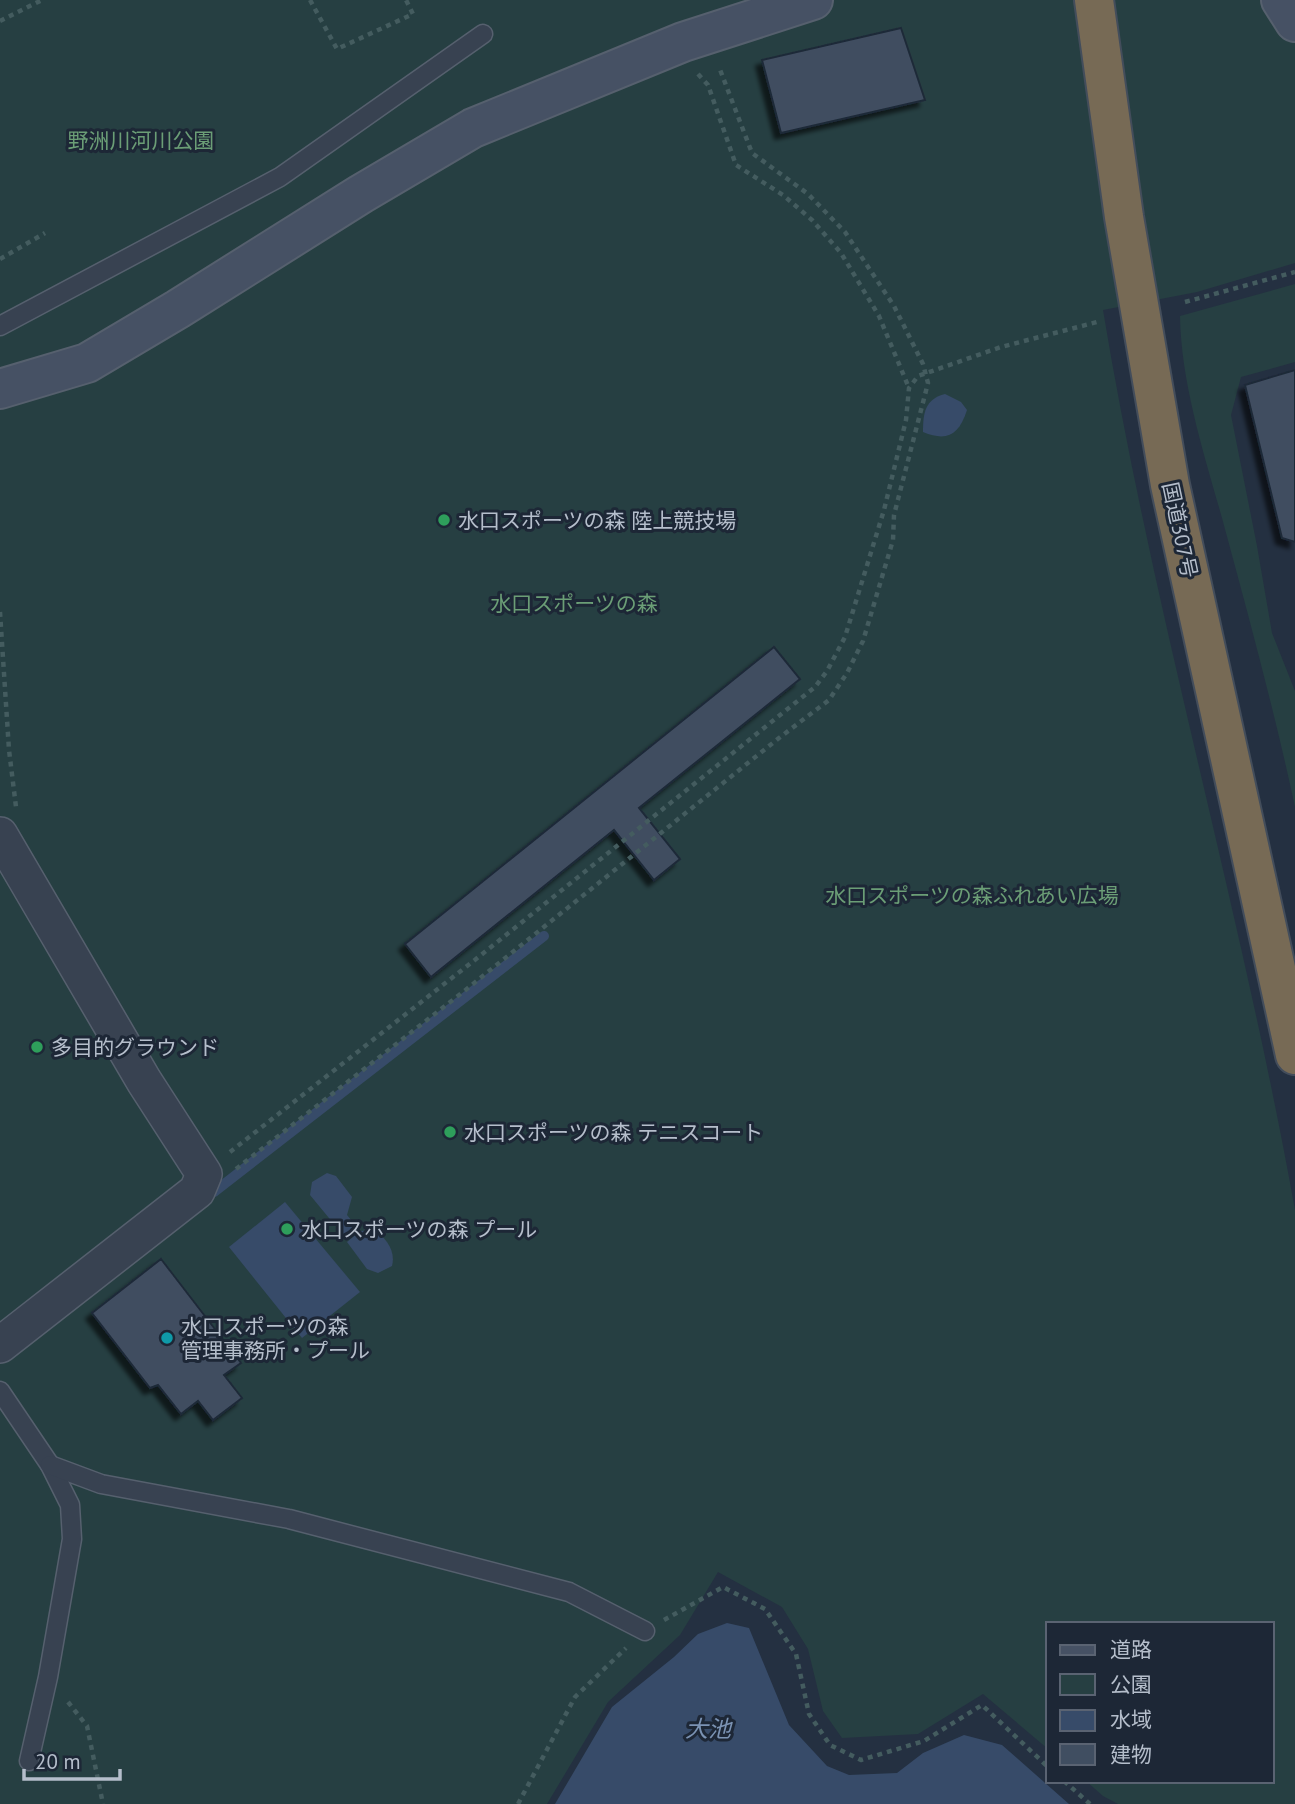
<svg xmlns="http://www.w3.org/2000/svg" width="1295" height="1804" font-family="'PT Sans','Noto Sans JP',sans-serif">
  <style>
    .green { fill: #263f42 }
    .water { fill: #374b69 }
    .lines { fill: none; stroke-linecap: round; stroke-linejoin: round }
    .stream { stroke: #374b69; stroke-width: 10 }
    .building { fill: #404e61; stroke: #1f2938; stroke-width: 2; filter: url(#shadow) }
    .lane-casing { stroke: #56606e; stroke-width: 21 }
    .street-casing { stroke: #56606e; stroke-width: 38 }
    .secondary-casing { stroke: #56606e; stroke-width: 42 }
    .highway-casing { stroke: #434d5b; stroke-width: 42 }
    .path { stroke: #445c5f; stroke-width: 4.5; stroke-dasharray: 5 5; stroke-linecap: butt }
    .lane { stroke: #384251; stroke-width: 18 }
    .street { stroke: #384251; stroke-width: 35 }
    .secondary { stroke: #465164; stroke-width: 38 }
    .highway { stroke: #776a55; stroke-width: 38 }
    .leisure-dot { fill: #2e9e5b; stroke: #1d2736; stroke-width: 2.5 }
    .culture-dot { fill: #0f9aa8; stroke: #1d2736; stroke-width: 2.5 }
    .labels { text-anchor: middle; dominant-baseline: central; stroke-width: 6; stroke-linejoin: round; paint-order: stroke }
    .park-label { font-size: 21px; fill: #6b9e76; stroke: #1d2736 }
    .poi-label { font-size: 21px; fill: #b5becb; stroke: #1d2736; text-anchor: start }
    .street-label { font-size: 21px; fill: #b5becb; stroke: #1d2736 }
    .water-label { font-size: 23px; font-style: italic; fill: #7b93b4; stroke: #1d2736 }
  </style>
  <defs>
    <filter id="shadow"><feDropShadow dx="-6" dy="6" stdDeviation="2" flood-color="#0009"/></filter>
  </defs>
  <rect width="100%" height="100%" fill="#243041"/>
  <g class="green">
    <path d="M 0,0 L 1295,0 L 1295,263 L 1197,292 L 1103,310 C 1153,613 1241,908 1295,1210 L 1295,1804 L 1118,1804 L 1103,1796 L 1086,1781 L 1272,1781 L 1272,1624 L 1048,1624 L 1048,1749 L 983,1694 L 918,1734 L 842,1738 L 823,1711 L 808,1649 L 782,1607 L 718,1572 L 680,1635 L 608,1702 L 547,1804 L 0,1804 Z"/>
    <path d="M 1295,284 L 1295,362 L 1241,377 L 1231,415 L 1257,546 L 1272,633 L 1295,691 L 1295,807 C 1274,709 1248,614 1222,518 C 1204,454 1181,383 1180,316 Z"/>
  </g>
  <g class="water">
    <path d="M 945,394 L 961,402 L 967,410 C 959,435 947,442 923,432 C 923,413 925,399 945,394 Z"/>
    <path d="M 327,1173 L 336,1176 L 352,1197 L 347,1215 L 356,1226 L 343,1235 L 310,1195 L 312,1182 Z"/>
    <path d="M 285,1202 L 360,1292 L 302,1338 L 229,1247 Z"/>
    <path d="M 373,1230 C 386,1237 396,1251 392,1266 L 378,1273 L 367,1269 L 347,1242 L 360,1231 Z"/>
    <path d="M 727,1623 L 749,1628 L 789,1725 L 827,1766 L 849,1775 L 897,1773 L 923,1753 L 964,1735 L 1002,1745 L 1069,1804 L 555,1804 L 612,1707 L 674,1657 L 698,1634 Z"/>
  </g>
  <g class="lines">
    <path class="stream" d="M 214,1192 L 544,936"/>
  </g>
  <g class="building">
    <path d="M 901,28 L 925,100 L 781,133 L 762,60 Z"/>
    <path d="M 1295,370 L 1295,542 L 1282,538 L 1245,385 Z"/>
    <path d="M 774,647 L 800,679 L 639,808 L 680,859 L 654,880 L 614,830 L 431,977 L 405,944 Z"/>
    <path d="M 161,1259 L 241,1363 L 224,1375 L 242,1398 L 213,1420 L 198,1401 L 181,1414 L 158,1385 L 150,1388 L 92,1313 Z"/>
  </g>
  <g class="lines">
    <g class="lane-casing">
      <g id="lane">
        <path d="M 0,326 L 280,177 L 483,34"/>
        <path d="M 0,1391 L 50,1465 L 70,1505 L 72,1539 L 48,1677 L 29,1761"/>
        <path d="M 50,1465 L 101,1484 L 289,1519 L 569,1592 L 645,1631"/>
      </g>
    </g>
    <g class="street-casing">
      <path id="street" d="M 0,835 L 144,1081 L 204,1174 L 197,1191 L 0,1345"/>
    </g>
    <g class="secondary-casing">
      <g id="secondary">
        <path d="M 1281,0 L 1295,22"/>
        <path d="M 0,389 L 87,363 L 178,309 L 361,194 L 473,128 L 683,42 L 813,0"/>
      </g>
    </g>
    <g class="highway-casing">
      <path id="highway" d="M 1094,0 L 1124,217 L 1170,485 L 1295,1055"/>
    </g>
    <g class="path">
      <path d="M 310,0 L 337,49 L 413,14 L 406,0"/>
      <path d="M 0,21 L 42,0"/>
      <path d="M 698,74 L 708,85 L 736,165 L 783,195 L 812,220 L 841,253 L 879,316 L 909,388"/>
      <path d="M 0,259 L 45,233"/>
      <path d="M 1185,302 L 1295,272"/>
      <path d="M 0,612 L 9,750 L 16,807"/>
      <path d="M 230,1152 L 476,959 L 815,687 L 827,671 L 845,637 L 884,510 L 906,420 L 909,388 L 918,376 L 1001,347 L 1101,321"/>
      <path d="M 236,1169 L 463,992 L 779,738 L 829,700 L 847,673 L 863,641 L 893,540 L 894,515 L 928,383 L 923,364 L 894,306 L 845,232 L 808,194 L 752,153 L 719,67"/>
      <path d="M 664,1620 L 723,1587 L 765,1609 L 796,1654 L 809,1714 L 830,1745 L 861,1760 L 924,1741 L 982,1705 L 1048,1767"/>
      <path d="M 68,1702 L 87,1726 L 103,1804"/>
      <path d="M 1064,1781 L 1090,1804"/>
      <path d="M 518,1804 L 575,1697 L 626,1648"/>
    </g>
    <use href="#lane" class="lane"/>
    <use href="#street" class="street"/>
    <use href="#secondary" class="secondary"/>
    <use href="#highway" class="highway"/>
  </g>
  <g class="leisure-dot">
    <circle cx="444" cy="520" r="7"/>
    <circle cx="37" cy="1047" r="7"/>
    <circle cx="450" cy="1132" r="7"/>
    <circle cx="287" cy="1229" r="7"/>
  </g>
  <circle class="culture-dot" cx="167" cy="1338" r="7"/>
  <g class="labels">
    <g class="park-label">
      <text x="141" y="140">野洲川河川公園</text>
      <text x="574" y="603">水口スポーツの森</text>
      <text x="972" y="895">水口スポーツの森ふれあい広場</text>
    </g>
    <g class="poi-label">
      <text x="458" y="520">水口スポーツの森 陸上競技場</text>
      <text x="51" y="1047">多目的グラウンド</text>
      <text x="464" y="1132">水口スポーツの森 テニスコート</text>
      <text x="301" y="1229">水口スポーツの森 プール</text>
      <text x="181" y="1326">水口スポーツの森<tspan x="181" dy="24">管理事務所・プール</tspan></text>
    </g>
    <g class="street-label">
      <text transform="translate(1180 530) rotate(78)">国道307号</text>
    </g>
    <g class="water-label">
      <text x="708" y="1728">大池</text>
    </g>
  </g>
  <rect x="1046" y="1622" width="228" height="161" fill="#1d2736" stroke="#5a6372" stroke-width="2"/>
  <rect x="1060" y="1645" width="35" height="10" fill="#465164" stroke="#5a6372" stroke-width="2"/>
  <text x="1110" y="1657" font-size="21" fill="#b5becb">道路</text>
  <rect x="1060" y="1674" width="35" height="21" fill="#263f42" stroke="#5a6372" stroke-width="2"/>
  <text x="1110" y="1692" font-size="21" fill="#b5becb">公園</text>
  <rect x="1060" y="1710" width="35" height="21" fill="#374b69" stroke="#5a6372" stroke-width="2"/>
  <text x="1110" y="1727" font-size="21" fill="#b5becb">水域</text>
  <rect x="1060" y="1744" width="35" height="21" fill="#404e61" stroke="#5a6372" stroke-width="2"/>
  <text x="1110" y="1762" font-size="21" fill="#b5becb">建物</text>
  <path d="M24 1769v10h96v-10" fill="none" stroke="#b5becb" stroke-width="3.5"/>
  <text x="35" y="1769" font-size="21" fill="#b5becb" stroke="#1d2736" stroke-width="5" paint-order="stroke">20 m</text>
</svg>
